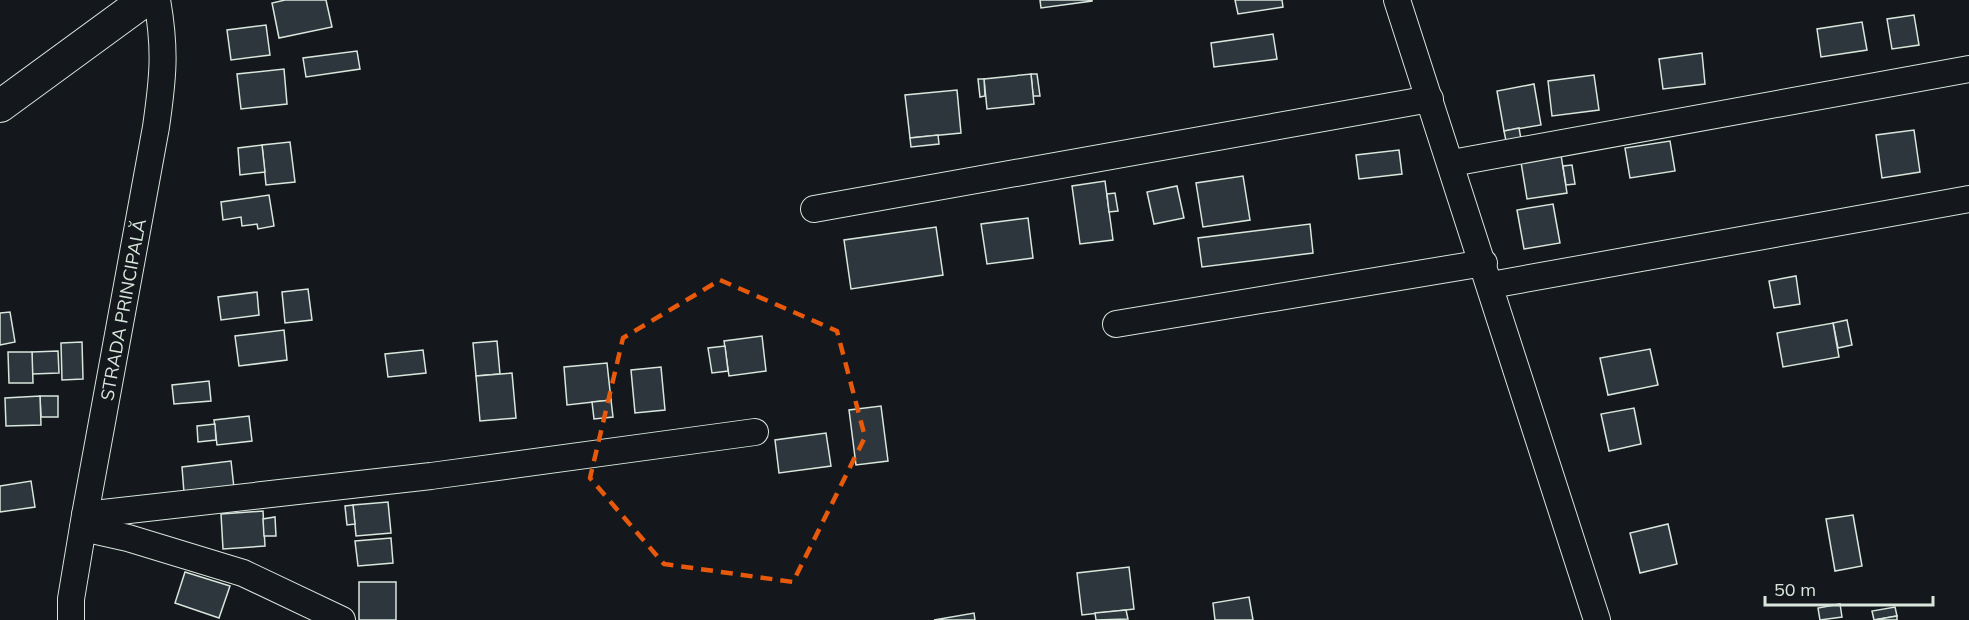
<svg xmlns="http://www.w3.org/2000/svg" width="1969" height="620" font-family="Mulish,sans-serif">
  <style>
    .building { fill: #2c363c; stroke: #d8e6dc; stroke-width: 1.5 }
    .lines { fill: none; stroke-linecap: round; stroke-linejoin: round }
    .minor-casing { stroke: #d8e6dc; stroke-width: 28 }
    .major-casing { stroke: #d8e6dc; stroke-width: 34 }
    .minor { stroke: #14181c; stroke-width: 26 }
    .major { stroke: #14181c; stroke-width: 32 }
    .marked { fill: none; stroke: #e8590c; stroke-width: 4.5; stroke-dasharray: 12 8; stroke-linejoin: round }
    .labels { text-anchor: middle; dominant-baseline: central; stroke-width: 4.5; stroke-linejoin: round; paint-order: stroke }
    .street-label { font-size: 18px; fill: #d8e6dc; stroke: #14181c }
  </style>
  <rect width="100%" height="100%" fill="#14181c"/>
  <g class="building">
    <path d="M 285,0 L 326,0 L 332,27 L 279,38 L 272,3 Z"/>
    <path d="M 1040,0 L 1092,0 L 1092,1 L 1041,8 Z"/>
    <path d="M 1235,0 L 1282,0 L 1283,7 L 1238,14 Z"/>
    <path d="M 1914,15 L 1919,45 L 1892,49 L 1887,19 Z"/>
    <path d="M 1862,22 L 1867,50 L 1821,57 L 1817,29 Z"/>
    <path d="M 266,25 L 270,55 L 231,60 L 227,30 Z"/>
    <path d="M 1273,34 L 1277,59 L 1214,67 L 1211,43 Z"/>
    <path d="M 357,51 L 360,69 L 306,77 L 303,58 Z"/>
    <path d="M 1702,53 L 1705,84 L 1663,89 L 1659,59 Z"/>
    <path d="M 284,69 L 287,104 L 241,109 L 237,74 Z"/>
    <path d="M 1031,74 L 1037,74 L 1040,96 L 1033,96 Z"/>
    <path d="M 1031,74 L 1034,104 L 987,109 L 984,79 Z"/>
    <path d="M 1594,75 L 1599,110 L 1552,116 L 1548,81 Z"/>
    <path d="M 978,79 L 984,79 L 985,96 L 980,97 Z"/>
    <path d="M 1534,84 L 1541,125 L 1504,131 L 1497,91 Z"/>
    <path d="M 957,90 L 961,133 L 910,138 L 905,95 Z"/>
    <path d="M 1519,128 L 1521,139 L 1506,141 L 1504,131 Z"/>
    <path d="M 1914,130 L 1920,172 L 1882,178 L 1876,135 Z"/>
    <path d="M 938,135 L 939,144 L 911,147 L 910,138 Z"/>
    <path d="M 1670,141 L 1675,171 L 1630,178 L 1625,148 Z"/>
    <path d="M 290,142 L 295,182 L 266,185 L 262,145 Z"/>
    <path d="M 262,145 L 265,172 L 240,175 L 238,148 Z"/>
    <path d="M 1399,150 L 1402,174 L 1359,179 L 1356,155 Z"/>
    <path d="M 1561,155 L 1567,193 L 1527,199 L 1521,162 Z"/>
    <path d="M 1572,165 L 1575,184 L 1566,185 L 1563,166 Z"/>
    <path d="M 1243,176 L 1250,220 L 1203,227 L 1196,183 Z"/>
    <path d="M 1105,181 L 1113,240 L 1080,244 L 1072,186 Z"/>
    <path d="M 1177,186 L 1184,218 L 1154,224 L 1147,192 Z"/>
    <path d="M 1115,193 L 1118,211 L 1109,212 L 1107,194 Z"/>
    <path d="M 269,195 L 274,226 L 258,229 L 257,224 L 242,226 L 241,217 L 223,220 L 221,202 Z"/>
    <path d="M 1553,204 L 1560,243 L 1524,249 L 1517,210 Z"/>
    <path d="M 1028,218 L 1033,258 L 987,264 L 981,224 Z"/>
    <path d="M 1310,224 L 1313,253 L 1202,267 L 1198,238 Z"/>
    <path d="M 936,227 L 943,275 L 851,289 L 844,240 Z"/>
    <path d="M 1796,276 L 1800,304 L 1774,308 L 1769,281 Z"/>
    <path d="M 308,289 L 312,320 L 285,323 L 282,292 Z"/>
    <path d="M 257,292 L 259,315 L 221,320 L 218,297 Z"/>
    <path d="M 10,312 L 15,342 L 0,345 L 0,313 Z"/>
    <path d="M 1847,320 L 1852,345 L 1838,348 L 1833,323 Z"/>
    <path d="M 1833,323 L 1839,357 L 1783,367 L 1777,333 Z"/>
    <path d="M 284,330 L 287,360 L 239,366 L 235,336 Z"/>
    <path d="M 762,336 L 766,371 L 729,376 L 724,341 Z"/>
    <path d="M 497,341 L 500,374 L 476,376 L 473,343 Z"/>
    <path d="M 82,342 L 83,379 L 62,380 L 61,343 Z"/>
    <path d="M 725,346 L 728,371 L 712,373 L 708,348 Z"/>
    <path d="M 1650,349 L 1658,385 L 1608,395 L 1600,358 Z"/>
    <path d="M 423,350 L 426,373 L 388,377 L 385,354 Z"/>
    <path d="M 58,351 L 59,373 L 32,374 L 32,352 Z"/>
    <path d="M 8,352 L 32,352 L 33,383 L 9,383 Z"/>
    <path d="M 607,363 L 611,400 L 567,405 L 564,367 Z"/>
    <path d="M 661,367 L 665,410 L 635,413 L 631,370 Z"/>
    <path d="M 512,373 L 516,418 L 480,421 L 476,376 Z"/>
    <path d="M 209,381 L 211,401 L 174,404 L 172,385 Z"/>
    <path d="M 40,396 L 58,396 L 58,417 L 41,417 Z"/>
    <path d="M 40,396 L 41,425 L 6,426 L 5,398 Z"/>
    <path d="M 611,400 L 613,417 L 594,419 L 592,402 Z"/>
    <path d="M 881,406 L 888,461 L 856,465 L 849,410 Z"/>
    <path d="M 1634,408 L 1641,444 L 1609,451 L 1601,414 Z"/>
    <path d="M 249,416 L 252,441 L 217,445 L 214,420 Z"/>
    <path d="M 215,424 L 216,440 L 198,442 L 197,426 Z"/>
    <path d="M 826,433 L 831,466 L 779,473 L 775,440 Z"/>
    <path d="M 231,461 L 234,488 L 184,493 L 182,467 Z"/>
    <path d="M 31,481 L 35,507 L 0,512 L 0,486 Z"/>
    <path d="M 388,502 L 391,533 L 356,536 L 353,505 Z"/>
    <path d="M 353,505 L 355,524 L 347,525 L 345,506 Z"/>
    <path d="M 263,511 L 265,546 L 223,549 L 221,514 Z"/>
    <path d="M 1853,515 L 1862,566 L 1835,571 L 1826,519 Z"/>
    <path d="M 275,517 L 276,536 L 264,536 L 263,519 Z"/>
    <path d="M 1668,524 L 1677,564 L 1640,573 L 1630,533 Z"/>
    <path d="M 391,538 L 393,563 L 358,566 L 355,541 Z"/>
    <path d="M 1129,567 L 1134,609 L 1082,615 L 1077,573 Z"/>
    <path d="M 185,572 L 230,586 L 219,618 L 175,603 Z"/>
    <rect x="359" y="582" width="37" height="38"/>
    <path d="M 1249,597 L 1253,620 L 1215,620 L 1213,603 Z"/>
    <path d="M 1840,604 L 1842,617 L 1820,620 L 1818,608 Z"/>
    <path d="M 1895,607 L 1897,616 L 1874,620 L 1872,611 Z"/>
    <path d="M 1126,610 L 1128,619 L 1096,620 L 1095,613 Z"/>
    <path d="M 974,613 L 975,620 L 934,620 Z"/>
    <path d="M 1897,616 L 1897,620 L 1874,620 Z"/>
  </g>
  <g class="lines">
    <g class="minor-casing">
      <g id="minor">
        <path d="M 1397,0 L 1597,620"/>
        <path d="M 1452,163 L 1969,69"/>
        <path d="M 814,209 L 1430,99"/>
        <path d="M 1491,285 L 1969,199"/>
        <path d="M 1116,324 L 1484,263"/>
        <path d="M 85,515 L 431,476 L 755,432"/>
        <path d="M 83,528 L 128,538 L 243,573 L 342,620"/>
        <path id="s1" d="M 71,620 L 71,599 L 85,515 L 156,127 C 163,78 166,50 157,0"/>
      </g>
    </g>
    <g class="major-casing">
      <path id="major" d="M 0,106 L 145,0"/>
    </g>
    <use href="#minor" class="minor"/>
    <use href="#major" class="major"/>
  </g>
  <path class="marked" d="M 720,280 L 837,331 L 865,437 L 793,582 L 664,564 L 590,478 L 623,338 Z"/>
  <g class="labels">
    <g class="street-label">
      <text stroke="none"><textPath href="#s1" startOffset="315">STRADA PRINCIPALĂ</textPath></text>
    </g>
  </g>
  <path d="M1765 596v9h168v-9" fill="none" stroke="#d8e6dc" stroke-width="3"/>
  <text x="1774" y="596" font-size="18" fill="#d8e6dc" stroke="#14181c" stroke-width="4.5" paint-order="stroke">50 m</text>
</svg>
